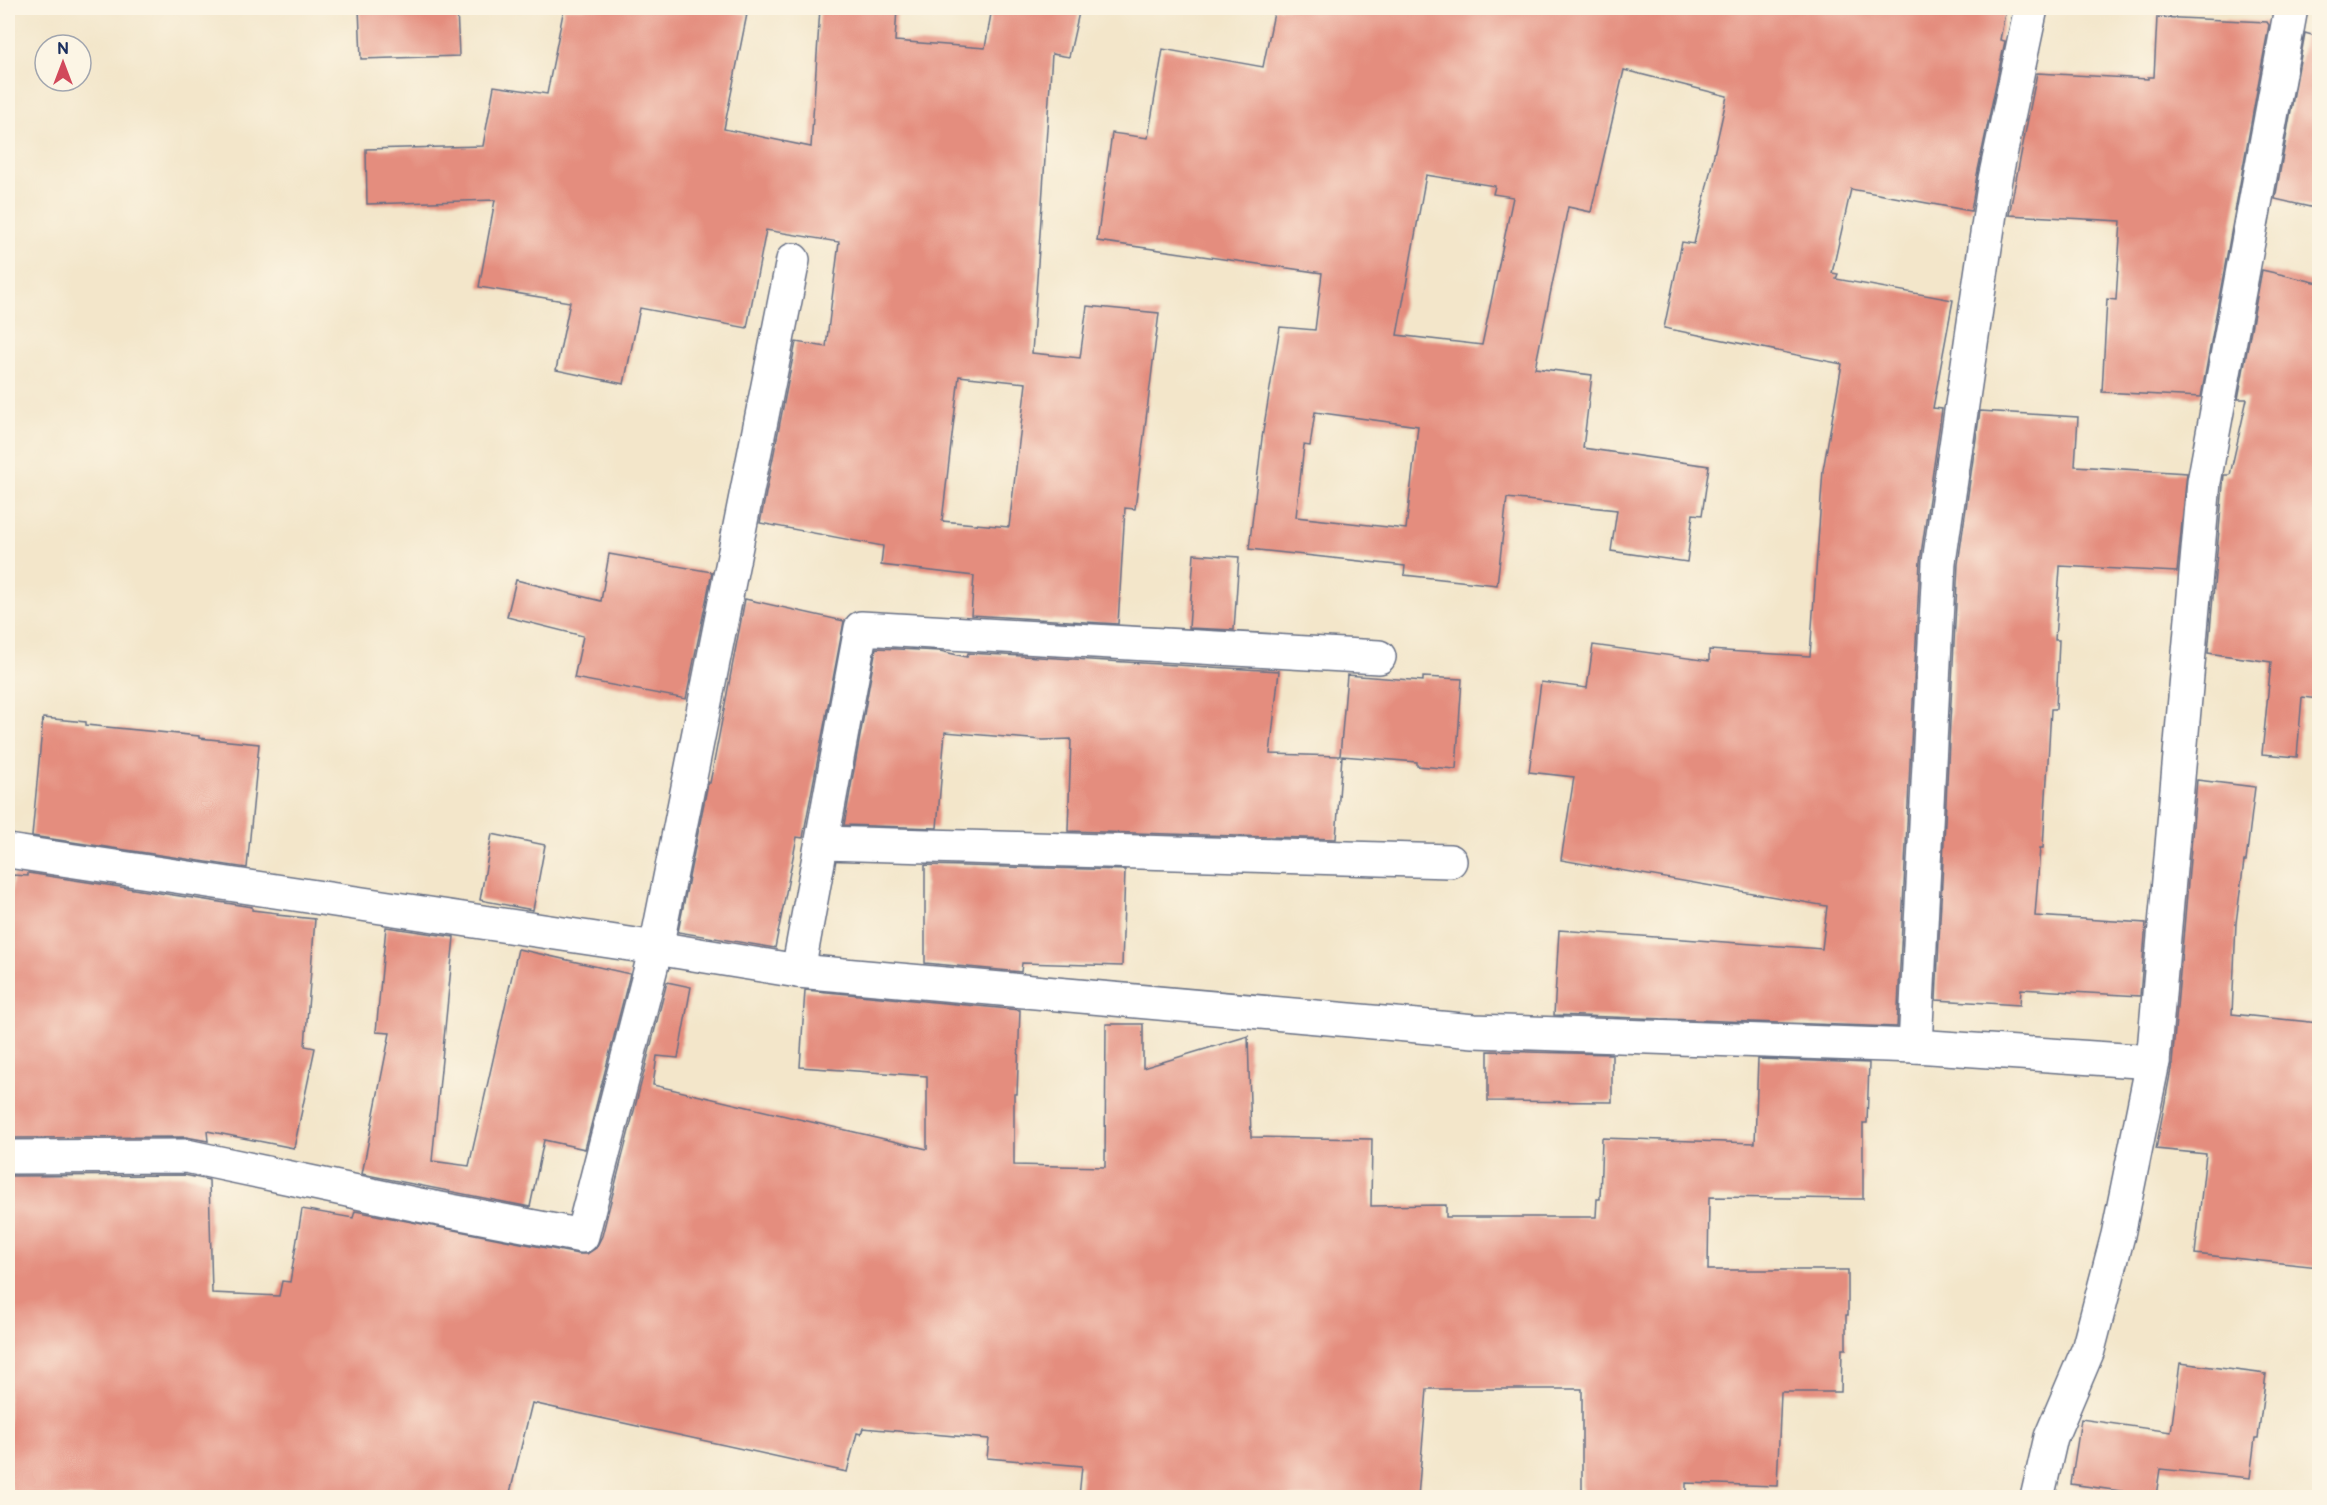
<svg xmlns="http://www.w3.org/2000/svg" width="2327" height="1505" font-family="'Balsamiq Sans',sans-serif">
  <style>
    .building { fill: #e48d7e; fill-rule: evenodd }
    .lines { fill: none; stroke-linecap: round; stroke-linejoin: round }
    .minor-casing { stroke: #676f84; stroke-width: 36 }
    .minor { stroke: #fff; stroke-width: 33 }
  </style>
  <rect width="100%" height="100%" fill="#fcf5e5"/>
  <filter id="ink" filterUnits="userSpaceOnUse"><feTurbulence type="fractalNoise" baseFrequency=".0167" numOctaves="2"/><feDisplacementMap in="SourceGraphic" scale="12" xChannelSelector="R" yChannelSelector="G"/><feConvolveMatrix kernelMatrix="1 2 1 2 8 2 1 2 1" color-interpolation-filters="sRGB"/></filter>
  <filter id="wash" filterUnits="userSpaceOnUse"><feTurbulence type="fractalNoise" baseFrequency=".008" numOctaves="4" result="noise"/><feDisplacementMap in="SourceGraphic" scale="24" xChannelSelector="R" yChannelSelector="G"/><feGaussianBlur stdDeviation="1.35" result="paint"/><feColorMatrix in="noise" values="0 0 0 0 0 0 0 0 0 0 0 0 0 0 0 0 0 1.4 0 .05"/><feComposite in="paint" operator="in"/></filter>
  <g filter="url(#wash)">
    <rect width="100%" height="100%" fill="#f3e6ca"/>
    <g id="blocks">
      <g class="building">
        <path d="M 359,8 L 457,8 L 459,56 L 361,59 Z"/>
        <path d="M 564,8 L 716,8 L 747,14 L 724,129 L 811,147 L 820,8 L 897,8 L 895,41 L 985,48 L 992,8 L 1080,8 L 1069,57 L 1052,54 L 1032,353 L 1080,358 L 1087,306 L 1159,313 L 1135,509 L 1125,508 L 1118,624 L 971,615 L 974,576 L 881,565 L 883,546 L 760,523 L 796,342 L 826,347 L 839,242 L 766,230 L 747,328 L 640,308 L 624,384 L 556,370 L 570,302 L 479,287 L 495,200 L 367,204 L 366,149 L 483,146 L 494,86 L 547,94 ZM 959,376 L 1026,383 L 1009,527 L 942,521 Z"/>
        <path d="M 1275,8 L 2006,8 L 2000,40 L 2005,41 L 1977,175 L 1971,211 L 1851,189 L 1832,273 L 1838,274 L 1836,279 L 1953,300 L 1933,408 L 1942,409 L 1920,561 L 1897,1027 L 1554,1015 L 1559,930 L 1822,949 L 1827,906 L 1561,860 L 1574,777 L 1529,772 L 1541,682 L 1587,688 L 1593,645 L 1709,661 L 1709,650 L 1810,656 L 1823,470 L 1842,364 L 1664,328 L 1682,242 L 1694,244 L 1727,96 L 1624,70 L 1591,212 L 1568,207 L 1535,368 L 1592,375 L 1583,448 L 1709,466 L 1702,515 L 1693,514 L 1687,562 L 1611,551 L 1617,510 L 1507,498 L 1497,585 L 1404,575 L 1405,566 L 1249,549 L 1262,438 L 1280,327 L 1315,330 L 1322,273 L 1097,241 L 1112,133 L 1148,138 L 1163,49 L 1263,67 ZM 1426,175 L 1495,186 L 1493,194 L 1513,197 L 1482,345 L 1397,335 ZM 1315,412 L 1418,426 L 1406,529 L 1296,517 L 1304,445 L 1310,446 Z"/>
        <path d="M 2157,17 L 2267,22 L 2269,25 L 2201,397 L 2102,392 L 2107,299 L 2116,300 L 2121,221 L 2009,215 L 2037,73 L 2148,79 L 2148,77 L 2154,77 Z"/>
        <path d="M 2305,33 L 2319,37 L 2319,209 L 2275,199 Z"/>
        <path d="M 2262,270 L 2319,283 L 2319,699 L 2302,697 L 2297,757 L 2262,754 L 2271,662 L 2208,653 L 2223,485 L 2224,475 L 2230,475 L 2247,399 L 2238,399 Z"/>
        <path d="M 1980,411 L 2078,417 L 2075,466 L 2187,473 L 2177,572 L 2060,566 L 2060,568 L 2055,640 L 2059,640 L 2056,709 L 2051,709 L 2043,848 L 2040,848 L 2035,916 L 2146,923 L 2140,996 L 2021,989 L 2020,1005 L 1936,1000 L 1958,564 Z"/>
        <path d="M 609,554 L 712,572 L 686,699 L 574,678 L 583,636 L 507,617 L 516,580 L 601,601 Z"/>
        <path d="M 1194,554 L 1239,557 L 1234,630 L 1189,628 Z"/>
        <path d="M 745,599 L 844,621 L 804,832 L 803,838 L 797,837 L 775,948 L 678,932 L 708,783 L 710,783 Z"/>
        <path d="M 876,648 L 940,651 L 967,657 L 968,653 L 1279,671 L 1270,754 L 1340,756 L 1347,675 L 1423,681 L 1423,677 L 1462,679 L 1456,769 L 1417,766 L 1417,762 L 1342,756 L 1336,839 L 1068,831 L 1071,739 L 1043,740 L 945,732 L 937,828 L 844,825 Z"/>
        <path d="M 43,718 L 86,722 L 86,725 L 199,736 L 199,738 L 259,744 L 247,868 L 32,836 Z"/>
        <path d="M 2197,780 L 2255,787 L 2246,861 L 2244,861 L 2236,923 L 2232,1014 L 2319,1023 L 2319,1267 L 2195,1254 L 2206,1154 L 2156,1149 L 2172,1064 Z"/>
        <path d="M 492,834 L 545,845 L 533,910 L 480,900 Z"/>
        <path d="M 925,865 L 1125,870 L 1122,966 L 1022,963 L 1021,972 L 925,963 Z"/>
        <path d="M 28,873 L 252,907 L 252,910 L 278,913 L 277,915 L 315,919 L 305,1046 L 315,1048 L 294,1148 L 207,1131 L 208,1141 L 186,1137 L 8,1138 L 8,922 L 13,875 L 28,876 Z"/>
        <path d="M 386,927 L 454,937 L 432,1161 L 469,1166 L 518,949 L 630,974 L 585,1149 L 544,1140 L 530,1207 L 362,1174 L 390,1033 L 376,1032 Z"/>
        <path d="M 667,982 L 691,987 L 678,1058 L 657,1056 L 653,1085 L 927,1149 L 927,1076 L 800,1067 L 805,990 L 1020,1010 L 1017,1094 L 1014,1094 L 1014,1165 L 1105,1167 L 1106,1024 L 1143,1024 L 1143,1068 L 1248,1036 L 1251,1137 L 1372,1139 L 1371,1206 L 1446,1205 L 1446,1217 L 1596,1217 L 1597,1199 L 1600,1199 L 1602,1138 L 1755,1143 L 1758,1059 L 1869,1063 L 1867,1123 L 1863,1123 L 1863,1199 L 1709,1197 L 1708,1270 L 1848,1270 L 1848,1315 L 1846,1315 L 1846,1349 L 1842,1349 L 1841,1392 L 1781,1392 L 1777,1486 L 1686,1483 L 1686,1495 L 1582,1493 L 1582,1389 L 1427,1389 L 1418,1497 L 1079,1497 L 1082,1466 L 987,1458 L 989,1439 L 863,1428 L 861,1434 L 857,1433 L 847,1472 L 532,1403 L 509,1497 L 13,1497 L 8,1474 L 8,1176 L 184,1175 L 209,1180 L 212,1293 L 279,1296 L 282,1281 L 290,1282 L 302,1209 L 353,1218 L 355,1211 L 578,1254 L 587,1254 L 596,1248 L 602,1236 Z"/>
        <path d="M 1488,1051 L 1612,1054 L 1612,1102 L 1488,1101 Z"/>
        <path d="M 2180,1363 L 2266,1374 L 2258,1438 L 2255,1438 L 2250,1478 L 2160,1469 L 2156,1496 L 2071,1484 L 2081,1419 L 2171,1432 Z"/>
      </g>
    </g>
  </g>
  <g filter="url(#ink)">
    <use href="#blocks" fill-opacity="0" stroke="#676f84" stroke-width="1.5"/>
    <g class="lines">
      <g class="minor-casing">
        <g id="minor">
          <path d="M 793,260 L 656,948 L 798,971 L 1474,1031 L 1915,1046 L 2153,1062"/>
          <path d="M 823,843 L 1450,861"/>
          <path d="M 8,851 L 656,948 L 582,1236 L 419,1205 L 186,1156 L 8,1157"/>
          <path d="M 798,971 L 861,628 L 1379,657"/>
          <path d="M 1915,1046 L 1939,562 L 1995,179 L 2031,8"/>
          <path d="M 2037,1498 L 2051,1437 L 2088,1350 L 2118,1235 L 2153,1062 L 2204,482 L 2291,8"/>
        </g>
      </g>
      <use href="#minor" class="minor"/>
    </g>
  </g>
  <rect width="2327" height="1505" fill="none" stroke="#fcf5e5" stroke-width="30"/>
  <g transform="translate(63 63)"><circle r="28" fill="#fcf5e5" stroke="#a2a6af" stroke-width="1.5"/>
  <path d="M0-4.5L10 22L0 15L-10 22Z" fill="#d1495b"/>
  <text y="-9" font-size="16" font-weight="bold" text-anchor="middle" fill="#1b2f5e">N</text>
  </g>
</svg>
